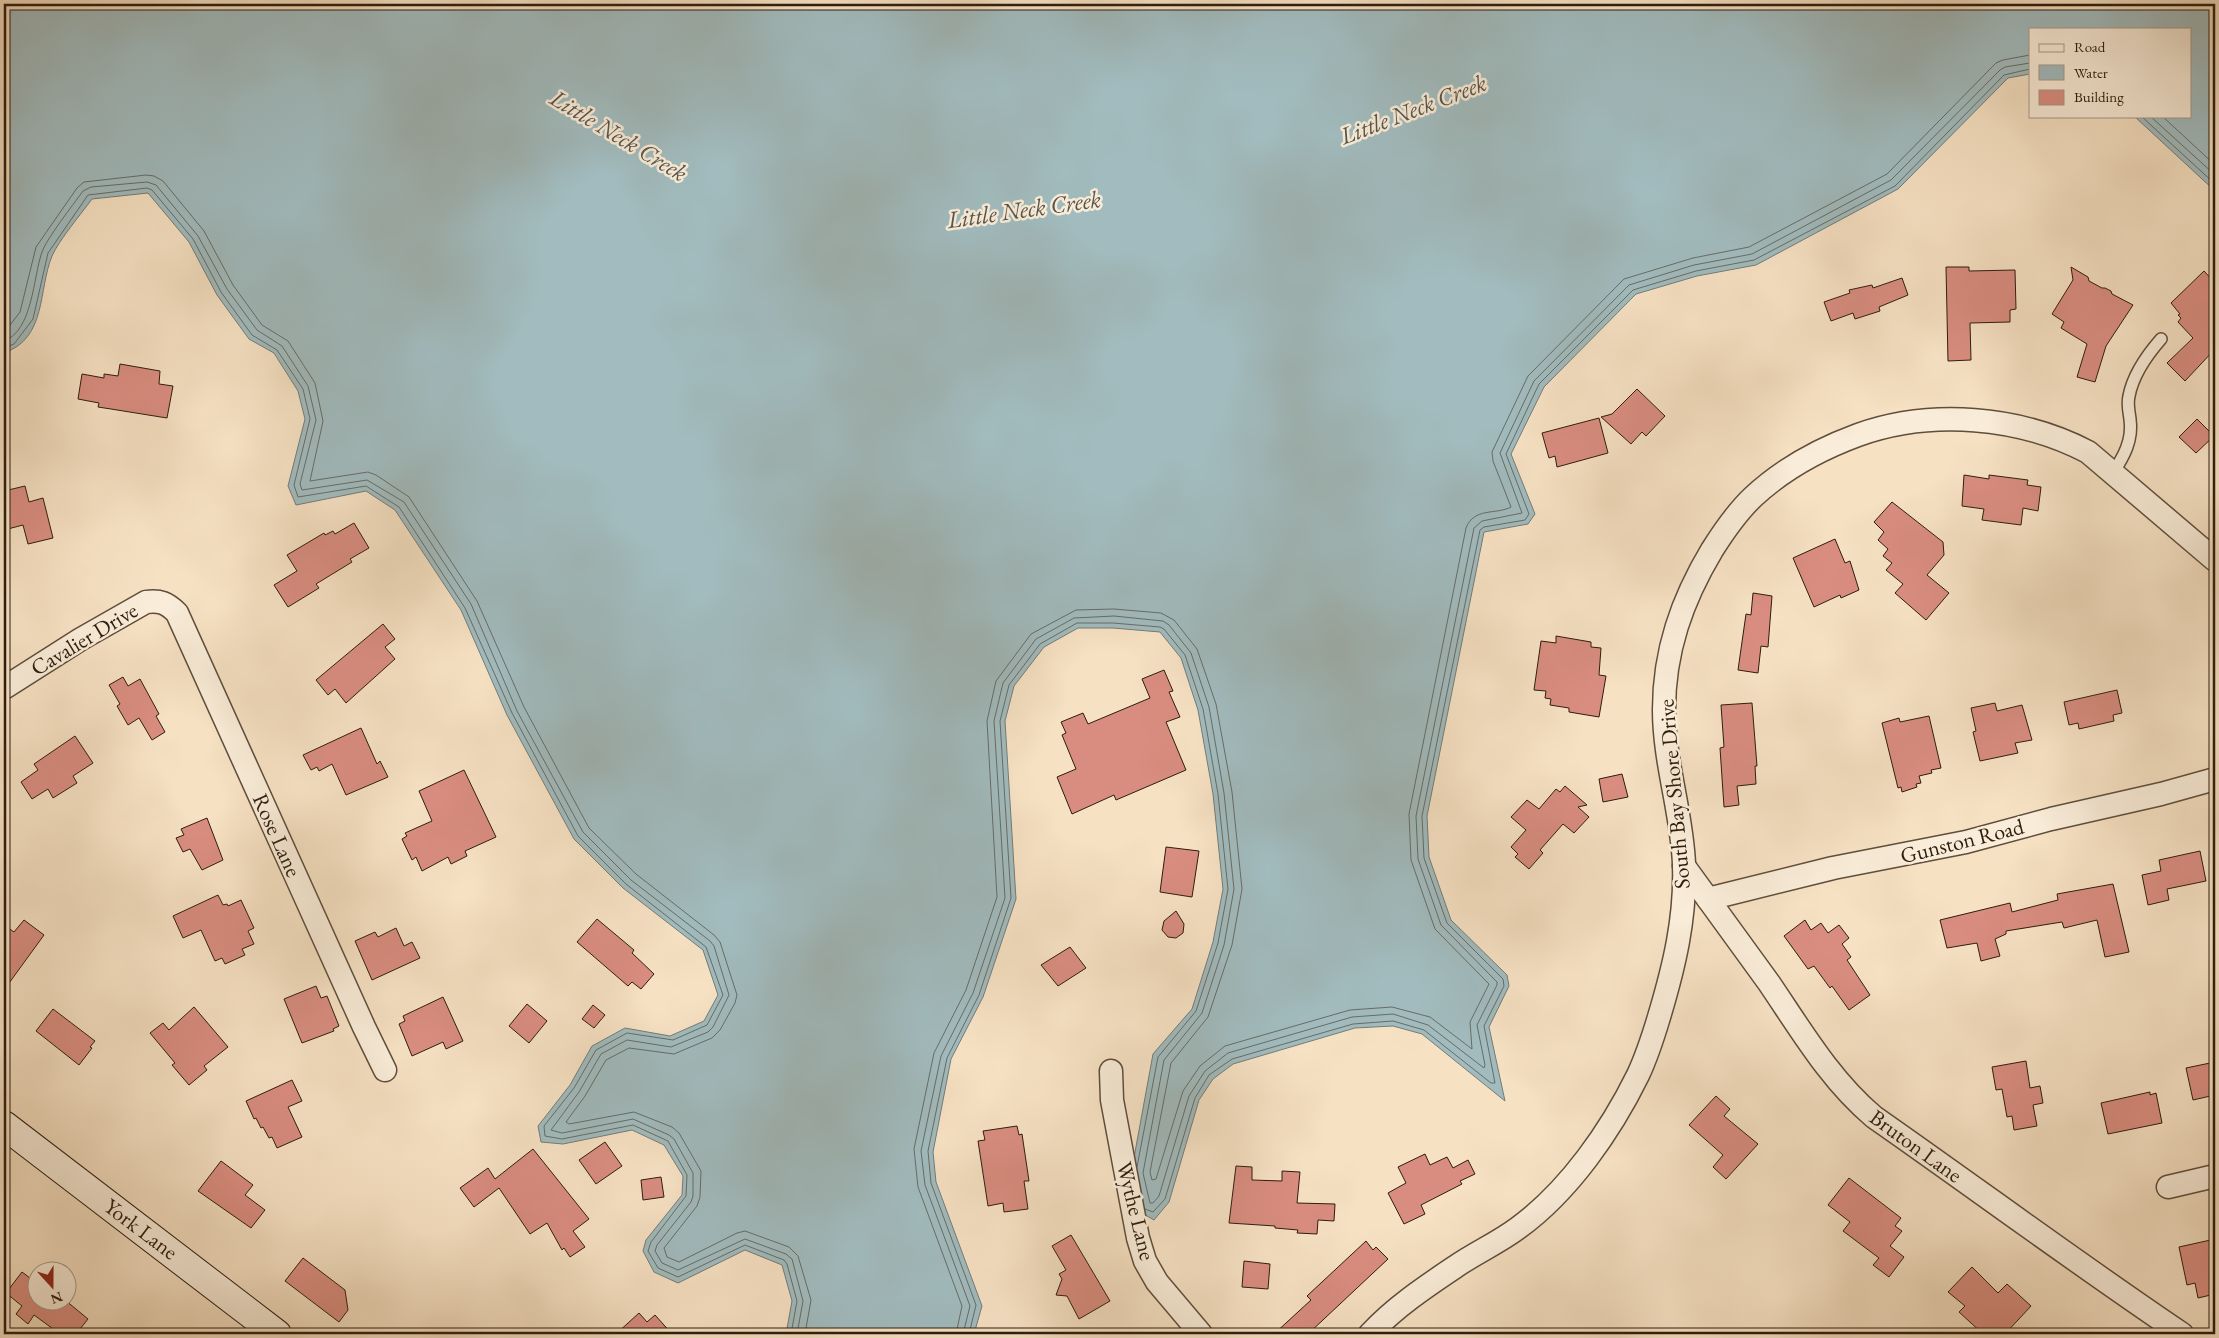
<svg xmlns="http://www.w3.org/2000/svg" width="2219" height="1338" font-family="'EB Garamond',serif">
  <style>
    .water { fill: #a1bbbe; stroke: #737c78 }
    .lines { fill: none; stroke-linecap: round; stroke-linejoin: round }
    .shore { stroke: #676c66; stroke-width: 1 }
    .building { fill: #d98d80; stroke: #2d1d0f }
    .lane-casing { stroke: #5f4e3c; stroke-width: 14 }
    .street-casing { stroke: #5f4e3c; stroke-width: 25 }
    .secondary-casing { stroke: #2d1d0f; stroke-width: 30 }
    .lane { stroke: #f9ecd8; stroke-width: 11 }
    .street { stroke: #f9ecd8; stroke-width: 22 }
    .secondary { stroke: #f9ecd8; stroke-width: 28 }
    .labels { text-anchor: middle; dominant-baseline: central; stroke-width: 5; stroke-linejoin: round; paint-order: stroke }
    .street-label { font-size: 22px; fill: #2d1d0f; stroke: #f9ecd8 }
    .water-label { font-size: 24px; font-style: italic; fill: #56544c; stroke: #f9ecd8 }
  </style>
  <rect width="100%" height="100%" fill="#f6e1c3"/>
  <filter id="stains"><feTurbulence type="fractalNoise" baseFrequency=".004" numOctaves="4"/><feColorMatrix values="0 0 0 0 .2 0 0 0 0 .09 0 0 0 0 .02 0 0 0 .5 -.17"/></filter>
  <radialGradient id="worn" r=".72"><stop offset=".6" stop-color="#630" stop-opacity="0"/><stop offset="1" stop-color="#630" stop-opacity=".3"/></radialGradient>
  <path class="water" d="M 4,4 L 2215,4 L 2215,191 L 2134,116 L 2190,116 L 2190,29 L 2030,29 L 2030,74 L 2008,78 L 1898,189 L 1756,265 L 1697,276 L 1636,294 L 1544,387 L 1511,454 L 1535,514 L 1528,524 L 1484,532 L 1427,816 L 1429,857 L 1451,920 L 1507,975 L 1509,986 L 1489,1027 L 1505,1101 L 1422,1034 L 1393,1026 L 1355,1028 L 1233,1064 L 1213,1079 L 1199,1100 L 1169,1202 L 1154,1220 L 1140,1212 L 1131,1174 L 1153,1054 L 1192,1009 L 1213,942 L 1223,889 L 1213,794 L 1198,710 L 1181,658 L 1160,632 L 1113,628 L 1078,628 L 1044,647 L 1014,686 L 1005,721 L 1016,899 L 983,997 L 951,1059 L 933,1152 L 936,1182 L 982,1306 L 974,1334 L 786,1334 L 792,1301 L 782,1265 L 745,1250 L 678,1283 L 654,1272 L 643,1251 L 646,1240 L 682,1195 L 683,1176 L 664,1145 L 632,1130 L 563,1144 L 541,1142 L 538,1126 L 570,1085 L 592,1046 L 625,1028 L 670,1036 L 704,1021 L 718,995 L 703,950 L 623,888 L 574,839 L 507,715 L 461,610 L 395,510 L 366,491 L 296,505 L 288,486 L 305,419 L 298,391 L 274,353 L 249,339 L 217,295 L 189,242 L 148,193 L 92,199 C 81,214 59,240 52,256 C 38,290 47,338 4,353 Z"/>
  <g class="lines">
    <g class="shore">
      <path d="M 2141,116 L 2215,184"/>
      <path d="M 2150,116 L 2215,175"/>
      <path d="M 2162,116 L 2215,165"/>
      <path d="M 4,333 L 20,312 L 36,247 L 77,188 L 84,182 L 146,175 L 154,176 L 163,181 L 204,231 L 233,285 L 262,325 L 288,341 L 315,383 L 323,421 L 310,481 L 368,472 L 376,475 L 409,497 L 477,601 L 524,707 L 589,828 L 636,874 L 714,935 L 720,942 L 737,995 L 735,1003 L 720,1030 L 712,1038 L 674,1054 L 629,1048 L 606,1060 L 585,1096 L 566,1122 L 569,1124 L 634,1112 L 672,1127 L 679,1133 L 701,1171 L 700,1197 L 697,1206 L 664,1248 L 667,1257 L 679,1262 L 737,1233 L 745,1231 L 789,1247 L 798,1256 L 811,1300 L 805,1334"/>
      <path d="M 4,341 C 33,331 33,277 42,252 C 47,238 73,205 83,191 L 91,187 L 147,182 L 156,185 L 198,236 L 227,289 L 257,330 L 282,346 L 308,386 L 316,420 L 300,484 L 302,490 L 367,480 L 404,502 L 471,604 L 517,711 L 583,832 L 631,880 L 710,941 L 714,946 L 729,995 L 713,1027 L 708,1032 L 671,1047 L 627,1040 L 601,1054 L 579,1092 L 551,1130 L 562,1133 L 633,1119 L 669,1135 L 674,1139 L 693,1173 L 693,1196 L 691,1202 L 657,1245 L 655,1251 L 662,1263 L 678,1270 L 745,1239 L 786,1254 L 792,1259 L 803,1301 L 797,1334"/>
      <path d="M 4,348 L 14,344 L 33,319 L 48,253 L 88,195 L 147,188 L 152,190 L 193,239 L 221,292 L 252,335 L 277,350 L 303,389 L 310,419 L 294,485 L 298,497 L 366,486 L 399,507 L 465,608 L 512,713 L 578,836 L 626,884 L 706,947 L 723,995 L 707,1025 L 673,1040 L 627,1033 L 596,1050 L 574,1088 L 544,1126 L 545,1136 L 562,1139 L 633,1125 L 668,1141 L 687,1175 L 686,1196 L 651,1242 L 648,1251 L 658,1268 L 678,1277 L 745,1245 L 784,1260 L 787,1264 L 797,1301 L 791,1334"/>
      <path d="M 1145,1209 L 1153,1212 L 1165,1199 L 1195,1098 L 1209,1075 L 1232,1059 L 1353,1024 L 1393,1021 L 1424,1030 L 1491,1083 L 1495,1083 L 1484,1026 L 1504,986 L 1503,979 L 1447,923 L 1424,858 L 1422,816 L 1480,530 L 1484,527 L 1525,520 L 1529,514 L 1506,454 L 1539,384 L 1633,290 L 1696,271 L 1754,260 L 1895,186 L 2004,75 L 2030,69"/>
      <path d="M 956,1334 L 962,1306 L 918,1187 L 914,1149 L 934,1053 L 966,990 L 997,897 L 987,721 L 996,681 L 1031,634 L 1076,610 L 1114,609 L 1161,613 L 1174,620 L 1197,649 L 1216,704 L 1232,792 L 1242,889 L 1232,945 L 1208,1017 L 1171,1063 L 1150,1172 L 1152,1180 L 1156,1179 L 1183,1091 L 1200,1066 L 1225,1046 L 1350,1010 L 1392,1007 L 1430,1017 L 1472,1049 L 1470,1022 L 1489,984 L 1435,929 L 1411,860 L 1409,814 L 1466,528 C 1474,507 1496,515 1511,507 L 1493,461 L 1492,452 L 1528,376 L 1624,279 L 1693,258 L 1749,247 L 1887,174 L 1996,63 L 2003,60 L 2030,55"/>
      <path d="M 963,1334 L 970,1306 L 925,1185 L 921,1151 L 941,1056 L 973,993 L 1005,898 L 994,721 L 1003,683 L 1036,639 L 1074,618 L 1114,616 L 1163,621 L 1169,625 L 1191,653 L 1209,707 L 1224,793 L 1234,889 L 1224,945 L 1202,1013 L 1164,1060 L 1143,1173 L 1150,1203 L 1153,1203 L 1159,1196 L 1189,1096 L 1205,1071 L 1228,1053 L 1352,1017 L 1393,1014 L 1428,1025 L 1484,1068 L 1485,1065 L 1477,1025 L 1497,985 L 1497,982 L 1441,925 L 1418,859 L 1416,816 L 1474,528 L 1482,521 L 1522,513 L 1500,453 L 1534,381 L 1629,285 L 1694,265 L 1752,254 L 1891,180 L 2000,70 L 2005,67 L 2030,63"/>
      <path d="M 969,1334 L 976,1305 L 931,1183 L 928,1151 L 947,1058 L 979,995 L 1011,898 L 1000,721 L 1009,685 L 1040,644 L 1077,623 L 1113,623 L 1160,627 L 1164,629 L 1185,655 L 1203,709 L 1218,794 L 1228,889 L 1218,943 L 1196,1011 L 1158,1057 L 1137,1167"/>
    </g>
  </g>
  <g class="building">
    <path d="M 1946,267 L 1969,267 L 1969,271 L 2015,270 L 2016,309 L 2010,310 L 2010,322 L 1970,323 L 1971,360 L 1948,361 Z"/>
    <path d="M 2071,267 L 2088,277 L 2089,281 L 2102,288 L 2105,288 L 2111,291 L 2112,294 L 2133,305 L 2106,346 L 2095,382 L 2077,377 L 2087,344 L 2061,328 L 2064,322 L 2052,314 L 2073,280 Z"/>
    <path d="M 2204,271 L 2215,283 L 2215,349 L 2185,381 L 2167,363 L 2193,338 L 2178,322 L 2181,318 L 2178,315 L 2180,314 L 2171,303 Z"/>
    <path d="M 1902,278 L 1908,295 L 1879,307 L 1880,311 L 1855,319 L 1853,313 L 1831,321 L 1824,302 L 1850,293 L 1849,290 L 1872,285 L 1873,288 Z"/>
    <path d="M 120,364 L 160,371 L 159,384 L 173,386 L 167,418 L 111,409 L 98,407 L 99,403 L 78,399 L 82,374 L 104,378 L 104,374 L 118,376 Z"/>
    <path d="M 1637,389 L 1665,416 L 1646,436 L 1642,432 L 1631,444 L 1601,417 L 1612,414 Z"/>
    <path d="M 1599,418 L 1608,453 L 1557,467 L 1555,456 L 1549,458 L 1542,433 Z"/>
    <path d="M 2197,419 L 2214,436 L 2196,453 L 2179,437 Z"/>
    <path d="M 1964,475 L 1989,479 L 1989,475 L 2028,480 L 2027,485 L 2041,487 L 2038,511 L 2023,508 L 2021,525 L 1982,520 L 1984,509 L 1962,506 Z"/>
    <path d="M 25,486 L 29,502 L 43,498 L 53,538 L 28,544 L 23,525 L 4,530 L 4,491 Z"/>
    <path d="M 1892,502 L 1943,542 L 1944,555 L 1927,575 L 1949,593 L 1926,620 L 1895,593 L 1903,584 L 1886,570 L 1892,563 L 1883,556 L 1888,549 L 1878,540 L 1884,532 L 1874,522 Z"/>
    <path d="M 354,523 L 369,548 L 350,559 L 352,562 L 316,584 L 319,588 L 288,607 L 274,585 L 297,571 L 287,555 L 324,533 L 325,535 L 333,531 L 335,534 Z"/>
    <path d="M 1835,539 L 1845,563 L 1850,561 L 1859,590 L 1841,598 L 1840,595 L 1814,607 L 1793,558 Z"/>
    <path d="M 1753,593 L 1772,596 L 1768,647 L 1761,646 L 1758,673 L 1738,670 L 1746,614 L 1751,615 Z"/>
    <path d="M 383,624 L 395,639 L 385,647 L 395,659 L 346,703 L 335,689 L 328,695 L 316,680 Z"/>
    <path d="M 1556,636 L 1591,642 L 1591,647 L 1601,648 L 1599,675 L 1606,676 L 1599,717 L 1569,712 L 1569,708 L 1550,705 L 1551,699 L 1545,698 L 1546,691 L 1534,690 L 1541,641 L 1556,643 Z"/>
    <path d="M 1164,670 L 1173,691 L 1169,692 L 1180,717 L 1166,722 L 1186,770 L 1116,800 L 1114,795 L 1072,814 L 1057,777 L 1076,769 L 1062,735 L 1066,733 L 1061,722 L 1083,713 L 1088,724 L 1150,698 L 1142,679 Z"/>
    <path d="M 123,677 L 128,686 L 140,679 L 159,714 L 156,716 L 165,732 L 152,740 L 139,718 L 128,725 L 117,706 L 120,704 L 109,685 Z"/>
    <path d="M 2117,690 L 2122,713 L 2113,715 L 2114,721 L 2079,729 L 2078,723 L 2069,725 L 2064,702 Z"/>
    <path d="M 1752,703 L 1757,766 L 1755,766 L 1756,784 L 1737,786 L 1739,805 L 1724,807 L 1720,748 L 1724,747 L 1721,705 Z"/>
    <path d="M 1995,703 L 1997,711 L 2022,705 L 2032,740 L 2015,743 L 2018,753 L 1980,761 L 1973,732 L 1976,731 L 1971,708 Z"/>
    <path d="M 1929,716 L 1941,768 L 1931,770 L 1932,773 L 1919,776 L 1921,783 L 1916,784 L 1917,787 L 1902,792 L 1901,787 L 1898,788 L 1882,723 L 1899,718 L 1900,722 Z"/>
    <path d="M 361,728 L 377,764 L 380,761 L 388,777 L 346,795 L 332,764 L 319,771 L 317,767 L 311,770 L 303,755 Z"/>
    <path d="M 75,736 L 93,763 L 73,776 L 77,783 L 53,798 L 48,789 L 32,799 L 21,782 L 38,770 L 34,764 Z"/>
    <path d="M 464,770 L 496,837 L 465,851 L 467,856 L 451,864 L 448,857 L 422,871 L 416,857 L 412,860 L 402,839 L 407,836 L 405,833 L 432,821 L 419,791 Z"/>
    <path d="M 1622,774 L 1628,797 L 1603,802 L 1599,779 Z"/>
    <path d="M 1565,786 L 1587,805 L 1578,807 L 1589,817 L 1574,833 L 1563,824 L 1540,850 L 1543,853 L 1529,869 L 1515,857 L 1518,854 L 1511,847 L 1526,830 L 1511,817 L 1527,800 L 1539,809 L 1556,789 L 1560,792 Z"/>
    <path d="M 207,818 L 223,860 L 202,870 L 190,849 L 183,852 L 176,838 L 184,835 L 181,829 Z"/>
    <path d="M 1166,847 L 1199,851 L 1192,897 L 1160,892 Z"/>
    <path d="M 2200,851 L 2206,881 L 2167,889 L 2169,900 L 2148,905 L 2142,875 L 2161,871 L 2159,860 Z"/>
    <path d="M 2113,884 L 2129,952 L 2105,957 L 2097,920 L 2064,928 L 2062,922 L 2006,931 L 2006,934 L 1995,939 L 2000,956 L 1981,961 L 1977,943 L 1947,948 L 1940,920 L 2010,903 L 2012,912 L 2058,900 L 2057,894 Z"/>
    <path d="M 218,895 L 223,905 L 227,904 L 228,906 L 241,900 L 254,928 L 248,931 L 254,944 L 242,949 L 245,955 L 225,964 L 222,958 L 215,961 L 201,930 L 183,938 L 173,916 Z"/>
    <path d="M 1176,911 L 1184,924 L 1183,933 L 1176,938 L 1168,937 L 1162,930 L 1164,921 Z"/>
    <path d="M 597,919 L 634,950 L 632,953 L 654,974 L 641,989 L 632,982 L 628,986 L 577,942 Z"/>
    <path d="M 24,920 L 44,935 L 4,990 L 4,925 L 14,932 Z"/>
    <path d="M 1805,920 L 1811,930 L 1821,923 L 1828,933 L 1839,925 L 1849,938 L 1842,944 L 1851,957 L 1847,960 L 1870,995 L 1849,1010 L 1832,986 L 1830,988 L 1814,966 L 1808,969 L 1784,936 Z"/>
    <path d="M 396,928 L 404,946 L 412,942 L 420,958 L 372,980 L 355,941 L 375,932 L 378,937 Z"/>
    <path d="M 1070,947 L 1086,968 L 1058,986 L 1041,965 Z"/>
    <path d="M 316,986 L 321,998 L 327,996 L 339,1026 L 333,1029 L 334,1031 L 302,1043 L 284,999 Z"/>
    <path d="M 443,997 L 463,1041 L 446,1049 L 443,1042 L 412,1056 L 399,1024 L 405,1021 L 403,1016 Z"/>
    <path d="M 527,1004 L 547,1021 L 529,1043 L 509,1026 Z"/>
    <path d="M 593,1005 L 605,1015 L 594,1028 L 582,1019 Z"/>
    <path d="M 194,1007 L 228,1047 L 204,1066 L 207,1070 L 189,1085 L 172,1065 L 175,1063 L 150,1033 L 163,1023 L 169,1030 Z"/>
    <path d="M 53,1009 L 95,1041 L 90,1047 L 92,1048 L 79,1065 L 36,1031 Z"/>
    <path d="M 2026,1061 L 2030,1088 L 2040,1086 L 2043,1103 L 2033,1105 L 2037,1126 L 2014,1130 L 2012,1116 L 2007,1117 L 2002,1089 L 1996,1090 L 1992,1067 Z"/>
    <path d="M 2215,1062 L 2215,1095 L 2193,1100 L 2186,1068 Z"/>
    <path d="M 292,1080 L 302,1101 L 288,1107 L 302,1137 L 277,1148 L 272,1137 L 269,1138 L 263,1127 L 261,1128 L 256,1118 L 254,1119 L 246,1101 Z"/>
    <path d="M 2150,1092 L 2150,1095 L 2156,1093 L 2162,1123 L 2108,1134 L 2101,1103 Z"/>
    <path d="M 1716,1096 L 1730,1109 L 1724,1116 L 1758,1144 L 1726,1179 L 1713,1167 L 1723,1155 L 1689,1125 Z"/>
    <path d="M 1017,1126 L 1019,1135 L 1022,1134 L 1029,1181 L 1024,1181 L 1028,1209 L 1004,1212 L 1003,1203 L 988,1206 L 978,1141 L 985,1140 L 983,1131 Z"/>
    <path d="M 605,1142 L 622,1166 L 596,1184 L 579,1160 Z"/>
    <path d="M 533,1149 L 589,1219 L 573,1231 L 585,1247 L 570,1257 L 564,1248 L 562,1250 L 547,1223 L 530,1234 L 499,1188 L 474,1207 L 460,1188 L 488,1168 L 495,1179 Z"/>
    <path d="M 1425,1154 L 1430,1165 L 1447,1157 L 1453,1168 L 1468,1160 L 1475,1174 L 1460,1181 L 1462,1184 L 1421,1205 L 1425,1214 L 1404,1224 L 1388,1193 L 1406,1183 L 1398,1167 Z"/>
    <path d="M 221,1161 L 253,1185 L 245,1195 L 265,1210 L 251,1228 L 198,1191 Z"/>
    <path d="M 1236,1166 L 1252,1167 L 1252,1180 L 1282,1181 L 1282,1171 L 1300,1172 L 1297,1203 L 1335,1204 L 1334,1221 L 1318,1220 L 1317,1234 L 1297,1233 L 1298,1230 L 1275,1228 L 1275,1226 L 1229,1223 Z"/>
    <path d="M 661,1177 L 664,1197 L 643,1200 L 641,1180 Z"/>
    <path d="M 1849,1178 L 1901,1218 L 1895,1226 L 1902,1231 L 1890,1246 L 1904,1257 L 1889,1277 L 1873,1265 L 1879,1258 L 1843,1231 L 1850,1222 L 1828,1205 Z"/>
    <path d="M 1071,1235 L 1110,1301 L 1079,1319 L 1067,1296 L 1056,1295 L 1062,1279 L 1059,1274 L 1066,1270 L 1052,1246 Z"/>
    <path d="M 2215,1239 L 2215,1259 L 2210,1260 L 2215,1282 L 2215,1294 L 2198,1298 L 2195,1283 L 2187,1285 L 2179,1247 Z"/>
    <path d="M 1366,1241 L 1373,1250 L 1376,1247 L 1388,1259 L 1308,1334 L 1274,1334 L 1311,1300 L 1307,1296 Z"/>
    <path d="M 303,1258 L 345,1290 L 348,1310 L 339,1322 L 285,1281 Z"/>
    <path d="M 1244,1261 L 1270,1264 L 1268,1289 L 1242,1287 Z"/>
    <path d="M 1972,1267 L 1998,1293 L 2007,1284 L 2031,1306 L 2005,1334 L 1983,1334 L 1959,1312 L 1965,1306 L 1948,1292 Z"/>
    <path d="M 22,1272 L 38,1284 L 38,1300 L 65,1300 L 88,1319 L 76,1334 L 60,1334 L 34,1315 L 28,1324 L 16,1314 L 22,1306 L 6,1293 Z"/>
    <path d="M 639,1313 L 647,1322 L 655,1315 L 672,1334 L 616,1334 Z"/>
  </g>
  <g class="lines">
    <g class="lane-casing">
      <path id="lane" d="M 2113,473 C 2124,456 2133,440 2130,419 C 2129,411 2127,404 2129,396 C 2133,375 2147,355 2161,339"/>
    </g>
    <g class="street-casing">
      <g id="street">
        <path d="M 4,688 L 81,639 L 146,602 C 160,600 167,603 177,613 L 364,1027 L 385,1070"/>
        <path d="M 1684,866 C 1712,905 1741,944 1769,983 C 1801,1030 1830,1080 1874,1117 C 1977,1189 2078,1264 2182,1334"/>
        <path d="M 1708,899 L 1833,868 L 1966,842 L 2051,819 L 2161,794 L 2215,779"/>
        <path d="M 1111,1071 L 1112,1100 L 1138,1238 L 1145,1261 L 1157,1282 L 1201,1334"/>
        <path d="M 2168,1187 L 2215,1176"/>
        <path d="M 1370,1334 C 1394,1308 1425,1287 1455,1267 C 1475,1253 1498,1243 1518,1228 C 1569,1191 1611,1130 1638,1075 C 1647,1056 1653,1037 1659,1017 C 1674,967 1686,918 1684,864 C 1682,813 1664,762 1664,710 C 1664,651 1682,600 1712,550 C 1724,531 1737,512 1753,497 C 1783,469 1820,449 1858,435 C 1931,409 2019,416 2088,452 L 2215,560"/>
      </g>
    </g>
    <g class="secondary-casing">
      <path id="secondary" d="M 4,1125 L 277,1334"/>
    </g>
    <use href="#lane" class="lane"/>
    <use href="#street" class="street"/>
    <use href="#secondary" class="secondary"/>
  </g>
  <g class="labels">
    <g class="street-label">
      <text transform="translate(84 639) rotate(-31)">Cavalier Drive</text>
      <text transform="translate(1674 794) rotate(-95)">South Bay Shore Drive</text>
      <text transform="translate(277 835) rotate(66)">Rose Lane</text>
      <text transform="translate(1962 841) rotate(-14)">Gunston Road</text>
      <text transform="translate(1916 1146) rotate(36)">Bruton Lane</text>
      <text transform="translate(1136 1211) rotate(76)">Wythe Lane</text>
      <text transform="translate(141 1229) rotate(37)">York Lane</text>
    </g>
    <g class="water-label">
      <text transform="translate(1413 109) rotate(-21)">Little Neck Creek</text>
      <text transform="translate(619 135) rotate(31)">Little Neck Creek</text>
      <text transform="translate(1024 209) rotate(-8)">Little Neck Creek</text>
    </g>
  </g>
  <rect width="2219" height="1338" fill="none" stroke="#f6e1c3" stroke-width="20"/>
  <rect x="5" y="5" width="2209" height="1328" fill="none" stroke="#2d1d0f" stroke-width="2.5"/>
  <rect x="10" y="10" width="2199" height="1318" fill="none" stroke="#2d1d0f"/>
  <rect x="2029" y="28" width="162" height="90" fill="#f9ecd8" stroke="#a79988"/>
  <rect x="2039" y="44" width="25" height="8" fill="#f9ecd8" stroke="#a79988"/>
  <text x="2074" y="52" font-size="15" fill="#2d1d0f">Road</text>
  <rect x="2039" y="65" width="25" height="15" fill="#a1bbbe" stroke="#a79988"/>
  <text x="2074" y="78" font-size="15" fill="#2d1d0f">Water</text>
  <rect x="2039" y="90" width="25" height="15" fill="#d98d80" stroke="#a79988"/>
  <text x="2074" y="102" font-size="15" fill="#2d1d0f">Building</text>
  <g transform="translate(52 1286) rotate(159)"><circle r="24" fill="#f9ecd8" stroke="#a79988"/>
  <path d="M0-4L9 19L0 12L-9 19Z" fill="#8f2418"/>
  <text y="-8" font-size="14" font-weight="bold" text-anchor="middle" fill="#2d1d0f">N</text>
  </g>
  <rect width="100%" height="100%" filter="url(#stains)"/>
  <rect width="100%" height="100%" fill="url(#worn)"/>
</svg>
